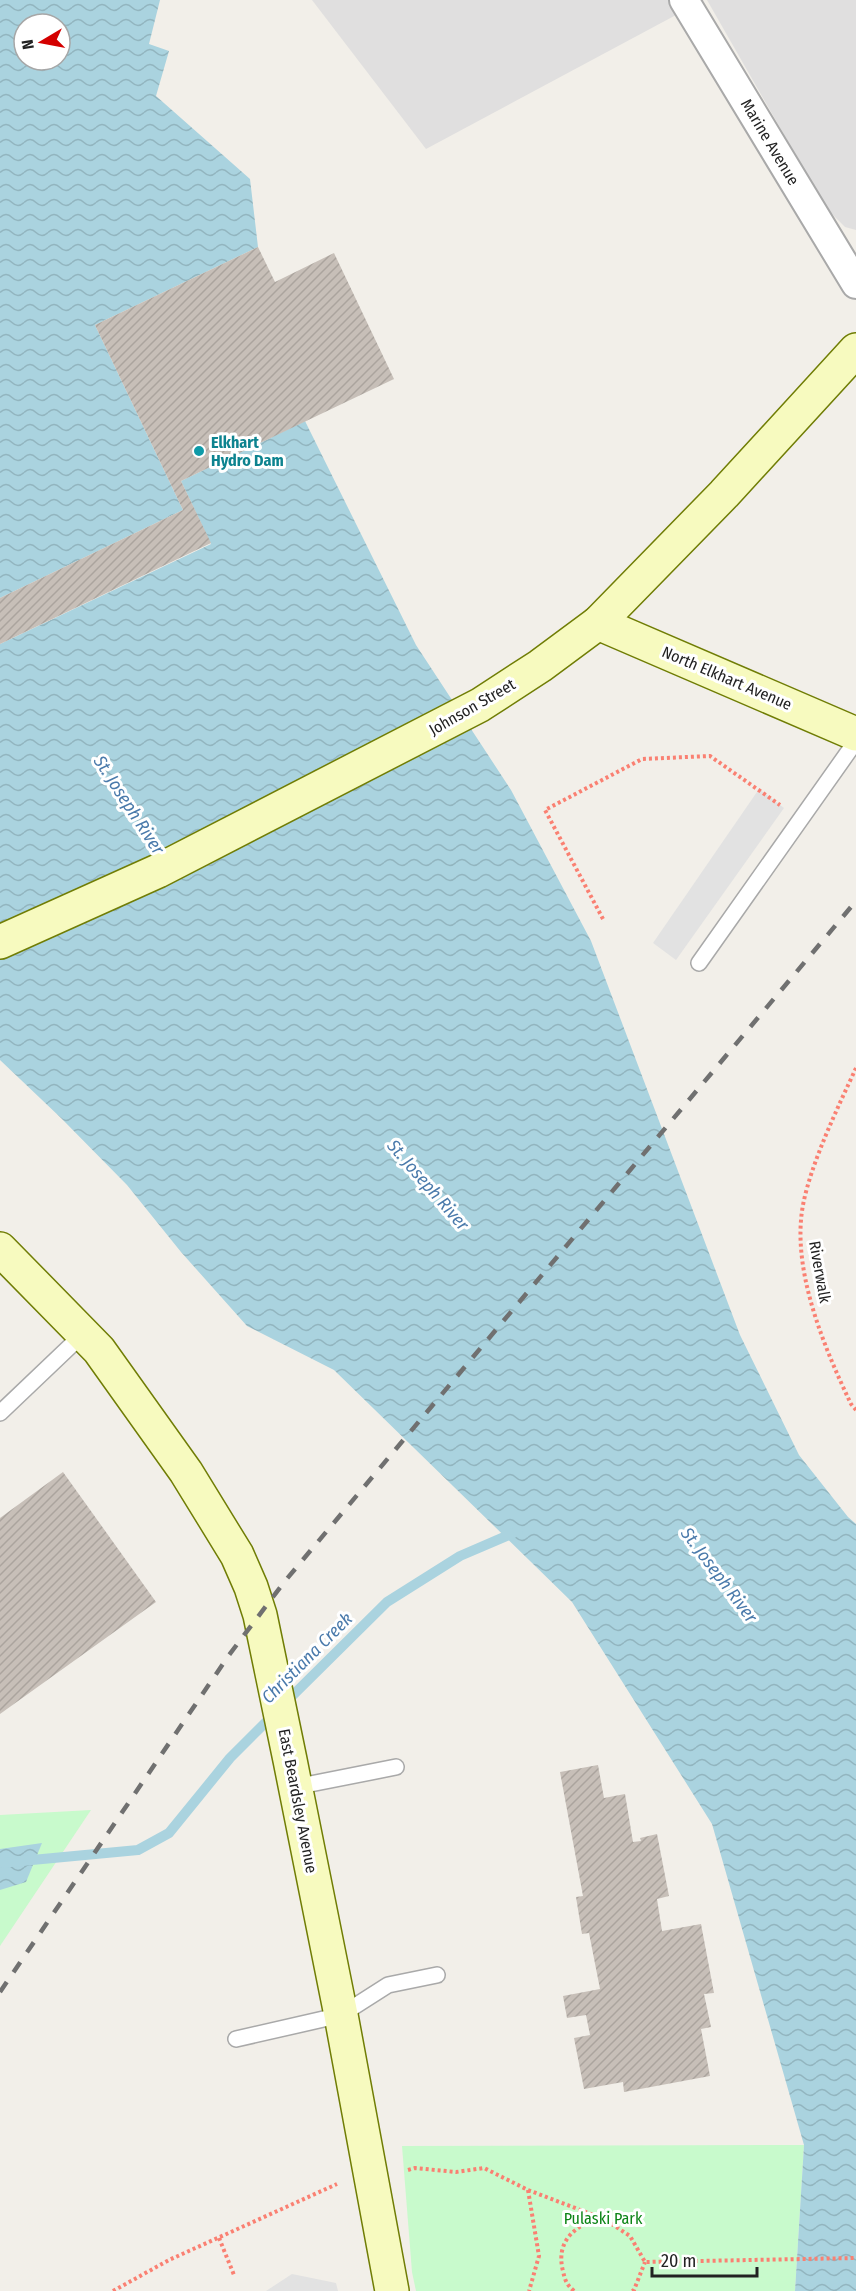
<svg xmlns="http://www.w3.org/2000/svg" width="856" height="2291" font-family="'Fira Sans Condensed',sans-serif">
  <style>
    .residential { fill: #e0dfdf }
    .park { fill: #c8facc }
    .parking { fill: #e2e2e2 }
    .water { fill: url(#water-waves); fill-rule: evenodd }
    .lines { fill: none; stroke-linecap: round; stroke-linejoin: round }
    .stream { stroke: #aad3df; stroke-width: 10 }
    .building { fill: url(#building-hatch) }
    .service-casing { stroke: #a9a9a9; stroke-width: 18 }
    .minor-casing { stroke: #a9a9a9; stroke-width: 32 }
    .secondary-casing { stroke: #707d05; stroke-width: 36 }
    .path { stroke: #fa8072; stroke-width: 4; stroke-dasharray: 3 3; stroke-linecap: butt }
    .service { stroke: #fff; stroke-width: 15 }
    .minor { stroke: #fff; stroke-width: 28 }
    .secondary { stroke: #f7fabf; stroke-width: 33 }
    .rail { stroke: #707070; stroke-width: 4.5; stroke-dasharray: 12 12; stroke-linecap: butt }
    .culture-dot { fill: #0f9aa8; stroke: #fff; stroke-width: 2 }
    .labels { text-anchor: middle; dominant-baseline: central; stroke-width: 6; stroke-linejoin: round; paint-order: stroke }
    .street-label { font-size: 16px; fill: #222; stroke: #fff }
    .culture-label { font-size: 16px; font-weight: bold; fill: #0d838f; stroke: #fff; text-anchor: start }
    .park-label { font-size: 16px; fill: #0c8416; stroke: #fff }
    .water-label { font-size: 18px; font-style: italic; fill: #4a7aab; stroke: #fff }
  </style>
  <defs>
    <pattern id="water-waves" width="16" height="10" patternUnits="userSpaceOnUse" patternTransform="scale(1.5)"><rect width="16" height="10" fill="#aad3df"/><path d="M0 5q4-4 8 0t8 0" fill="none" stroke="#92b5bf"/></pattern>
    <pattern id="building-hatch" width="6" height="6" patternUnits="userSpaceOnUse" patternTransform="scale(1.5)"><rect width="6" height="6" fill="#c7bfb8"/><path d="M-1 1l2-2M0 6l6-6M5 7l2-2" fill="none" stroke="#aba49e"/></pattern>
  </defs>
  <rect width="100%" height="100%" fill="#f2efe9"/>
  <g class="residential">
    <path d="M 312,0 L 704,0 L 426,149 Z"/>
    <path d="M 707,0 L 856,0 L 856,230 L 845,227 L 826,208 Z"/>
  </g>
  <g class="park">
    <path d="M 91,1810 L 0,1946 L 0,1815 Z"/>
    <path d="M 804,2145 L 795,2291 L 416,2291 L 412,2272 L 402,2146 Z"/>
  </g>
  <g class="parking">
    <path d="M 759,789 L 784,808 L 676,960 L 653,943 Z"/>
    <path d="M 292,2274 L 336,2283 L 338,2291 L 266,2291 Z"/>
  </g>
  <g class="water">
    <path d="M 0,0 L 160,0 L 149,44 L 169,51 L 156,96 L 250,179 L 258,247 L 95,325 L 183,510 L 0,598 ZM 24,24 L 60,24 L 60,60 L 24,60 Z"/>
    <path d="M 305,421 L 416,645 L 511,790 L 591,941 L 740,1335 L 799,1455 L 848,1517 L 856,1524 L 856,2291 L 795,2291 L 804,2145 L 712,1824 L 572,1602 L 334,1370 L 247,1326 L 181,1252 L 127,1185 L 61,1118 L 0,1060 L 0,644 L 211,544 L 181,481 Z"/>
    <path d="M 42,1843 L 26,1882 L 0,1890 L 0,1849 Z"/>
  </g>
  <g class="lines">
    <g class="stream">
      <path d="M 285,1703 L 387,1602 L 460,1556 L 518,1531"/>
      <path d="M 0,1863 L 138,1850 L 169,1833 L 230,1758 L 274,1714"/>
    </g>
  </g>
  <g class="building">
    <path d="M 258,247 L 275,282 L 334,253 L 394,379 L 181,481 L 211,543 L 0,644 L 0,598 L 183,510 L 95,325 Z"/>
    <path d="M 63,1472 L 156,1602 L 0,1714 L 0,1518 Z"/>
    <path d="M 598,1765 L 604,1798 L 625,1794 L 633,1842 L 641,1841 L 640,1838 L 657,1834 L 669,1896 L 657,1899 L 662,1931 L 701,1924 L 714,1993 L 704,1994 L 711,2027 L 701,2029 L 710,2076 L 624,2092 L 623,2082 L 584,2089 L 574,2038 L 590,2035 L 586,2015 L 567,2018 L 563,1996 L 600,1989 L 589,1933 L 582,1934 L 576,1897 L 583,1896 L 560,1772 Z"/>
  </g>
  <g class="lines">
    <g class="service-casing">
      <g id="service">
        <path d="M 699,963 L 856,741"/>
        <path d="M 0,1413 L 83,1334"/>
        <path d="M 295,1787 L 396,1767"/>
        <path d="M 236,2039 L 341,2015 L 388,1985 L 437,1975"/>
      </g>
    </g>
    <g class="minor-casing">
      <path id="minor" d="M 684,0 L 856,284"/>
    </g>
    <g class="secondary-casing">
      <g id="secondary">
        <path d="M 598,623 L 856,734"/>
        <path d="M 0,942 L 158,871 L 480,705 L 540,666 L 598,623 L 724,494 L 856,350"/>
        <path d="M 0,1249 L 99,1350 L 186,1472 L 237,1555 L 251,1587 L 260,1615 L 290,1760 L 341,2015 L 392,2291"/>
      </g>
    </g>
    <g class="path">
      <path d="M 603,919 L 545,810 L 642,759 L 710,756 L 780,805"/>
      <path d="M 856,1068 C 838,1107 811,1163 803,1205 C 791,1269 824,1347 851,1404 L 856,1410"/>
      <path d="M 408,2170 L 415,2168 L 456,2172 L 484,2168 L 528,2190 L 604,2219 L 630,2236 L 645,2262 L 856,2258"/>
      <path d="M 528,2190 L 539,2256 L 529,2291"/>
      <path d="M 219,2238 L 234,2275"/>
      <path d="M 113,2291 L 169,2260 L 337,2184"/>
      <path d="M 574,2291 C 566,2284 565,2280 563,2271 C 555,2241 576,2223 603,2219"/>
      <path d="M 632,2291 L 634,2290 L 645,2262"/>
    </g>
    <use href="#service" class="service"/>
    <use href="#minor" class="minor"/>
    <use href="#secondary" class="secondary"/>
    <path class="rail" d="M 0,1992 L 229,1655 L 285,1581 L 856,901"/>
  </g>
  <circle class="culture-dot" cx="199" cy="451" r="6"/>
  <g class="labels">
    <g class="street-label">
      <text transform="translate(770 142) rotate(59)">Marine Avenue</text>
      <text transform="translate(727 678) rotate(23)">North Elkhart Avenue</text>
      <text transform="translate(472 707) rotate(-30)">Johnson Street</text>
      <text transform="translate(820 1272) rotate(80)">Riverwalk</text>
      <text transform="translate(298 1801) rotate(79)">East Beardsley Avenue</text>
    </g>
    <g class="culture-label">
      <text x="211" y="442">Elkhart<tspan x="211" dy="18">Hydro Dam</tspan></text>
    </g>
    <g class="park-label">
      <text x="603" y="2218">Pulaski Park</text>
    </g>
    <g class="water-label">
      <text transform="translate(129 805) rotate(57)">St. Joseph River</text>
      <text transform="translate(428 1185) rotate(49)">St. Joseph River</text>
      <text transform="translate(719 1575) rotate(53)">St. Joseph River</text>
      <text transform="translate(307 1658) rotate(-45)">Christiana Creek</text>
    </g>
  </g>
  <g transform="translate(42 42) rotate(260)"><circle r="28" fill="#ffffff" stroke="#a7a7a7" stroke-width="1.5"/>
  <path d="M0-4.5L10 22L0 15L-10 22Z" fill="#d40000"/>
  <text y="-9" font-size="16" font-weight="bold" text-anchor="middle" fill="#222222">N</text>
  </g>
  <path d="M652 2267v9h105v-9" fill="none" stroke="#222222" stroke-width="3"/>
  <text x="661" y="2267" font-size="18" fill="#222222" stroke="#ffffff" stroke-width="4.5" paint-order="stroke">20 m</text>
</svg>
